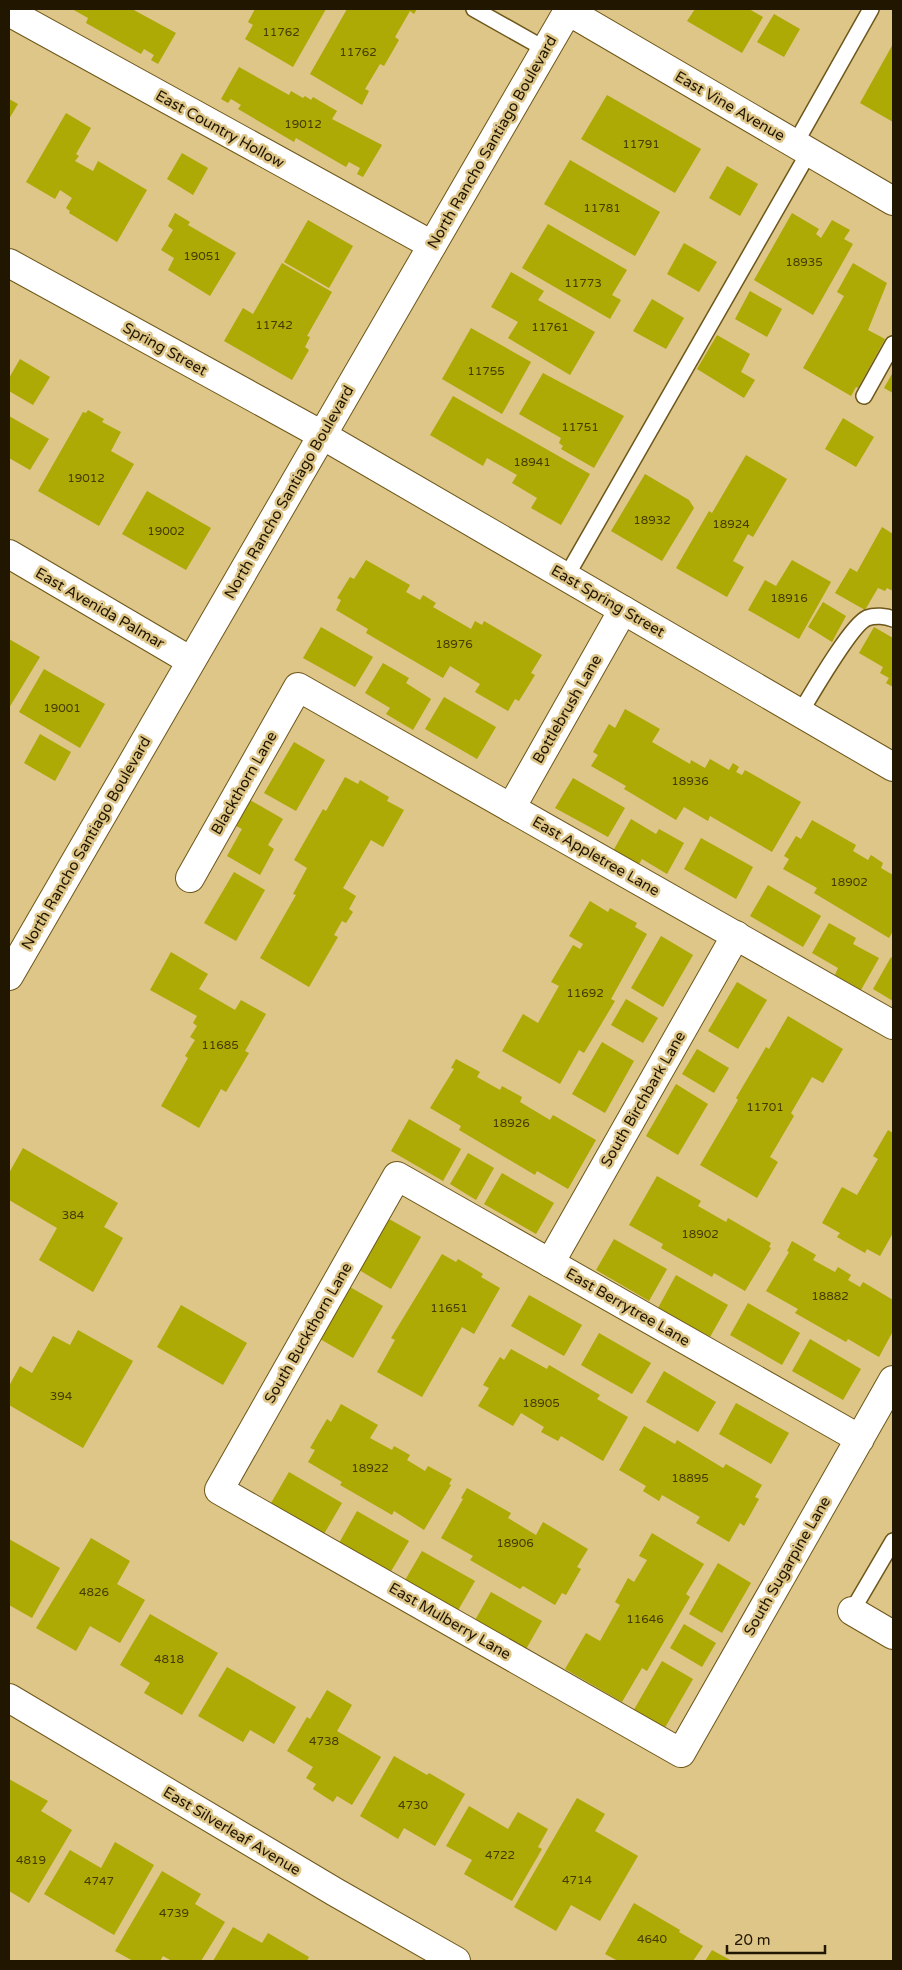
<svg xmlns="http://www.w3.org/2000/svg" width="902" height="1970" font-family="'Varela Round',sans-serif">
  <style>
    .building { fill: #ada905 }
    .lines { fill: none; stroke-linecap: round; stroke-linejoin: round }
    .service-casing { stroke: #6e571a; stroke-width: 18 }
    .minor-casing { stroke: #6e571a; stroke-width: 30 }
    .tertiary-casing { stroke: #6e571a; stroke-width: 30 }
    .service { stroke: #fff; stroke-width: 15 }
    .minor { stroke: #fff; stroke-width: 28 }
    .tertiary { stroke: #fff; stroke-width: 28 }
    .labels { text-anchor: middle; dominant-baseline: central; stroke-width: 5; stroke-linejoin: round; paint-order: stroke }
    .number-label { font-size: 12px; fill: #443c02 }
    .street-label { font-size: 15px; fill: #211701; stroke: #dec588 }
  </style>
  <rect width="100%" height="100%" fill="#dec588"/>
  <g class="building">
    <path d="M 72,9 L 132,9 L 176,33 L 158,64 L 151,60 L 154,55 L 144,49 L 141,54 L 86,23 L 88,18 Z"/>
    <path d="M 255,9 L 326,9 L 293,67 L 245,39 L 253,25 L 248,22 Z"/>
    <path d="M 347,9 L 417,9 L 414,14 L 410,11 L 395,37 L 399,40 L 384,66 L 380,64 L 365,89 L 369,91 L 362,105 L 310,74 Z"/>
    <path d="M 695,9 L 749,9 L 763,17 L 742,53 L 687,21 Z"/>
    <path d="M 774,14 L 800,29 L 784,57 L 757,42 Z"/>
    <path d="M 893,44 L 893,122 L 860,103 Z"/>
    <path d="M 239,67 L 289,95 L 291,91 L 303,98 L 305,96 L 311,100 L 313,97 L 337,111 L 332,119 L 382,145 L 363,177 L 357,174 L 360,168 L 349,162 L 346,167 L 296,138 L 294,142 L 238,109 L 241,105 L 231,99 L 228,103 L 221,99 Z"/>
    <path d="M 607,95 L 701,149 L 675,193 L 581,139 Z"/>
    <path d="M 9,99 L 18,104 L 9,119 Z"/>
    <path d="M 66,113 L 91,128 L 76,154 L 79,156 L 75,161 L 93,171 L 98,161 L 147,190 L 117,242 L 69,213 L 70,211 L 66,208 L 72,198 L 60,190 L 55,199 L 26,182 Z"/>
    <path d="M 182,153 L 208,168 L 193,195 L 167,179 Z"/>
    <path d="M 570,160 L 660,212 L 635,256 L 544,204 Z"/>
    <path d="M 727,166 L 758,184 L 740,216 L 709,198 Z"/>
    <path d="M 175,213 L 190,222 L 188,225 L 236,253 L 210,296 L 168,270 L 174,258 L 161,250 L 173,230 L 168,226 Z"/>
    <path d="M 792,213 L 819,229 L 816,234 L 821,238 L 832,220 L 850,230 L 844,239 L 853,244 L 813,315 L 754,280 Z"/>
    <path d="M 308,220 L 353,246 L 329,288 L 284,262 Z"/>
    <path d="M 548,224 L 627,270 L 612,295 L 621,300 L 610,319 L 522,268 Z"/>
    <path d="M 684,243 L 717,262 L 699,292 L 667,274 Z"/>
    <path d="M 282,263 L 332,292 L 307,336 L 310,337 L 305,347 L 309,350 L 292,380 L 224,341 L 243,308 L 253,314 Z"/>
    <path d="M 853,263 L 887,283 L 868,330 L 885,339 L 858,388 L 856,387 L 851,396 L 803,368 L 844,296 L 837,292 Z"/>
    <path d="M 511,272 L 544,291 L 538,300 L 595,332 L 570,375 L 508,338 L 518,322 L 491,307 Z"/>
    <path d="M 750,291 L 782,309 L 767,337 L 735,319 Z"/>
    <path d="M 652,299 L 684,318 L 666,349 L 633,331 Z"/>
    <path d="M 471,328 L 531,362 L 502,414 L 442,379 Z"/>
    <path d="M 717,335 L 750,354 L 741,372 L 755,380 L 744,398 L 697,369 Z"/>
    <path d="M 20,359 L 50,377 L 33,405 L 9,391 L 9,378 Z"/>
    <path d="M 893,372 L 893,393 L 884,388 Z"/>
    <path d="M 543,373 L 624,416 L 594,468 L 561,449 L 563,446 L 559,443 L 561,438 L 519,414 Z"/>
    <path d="M 453,396 L 590,474 L 561,525 L 531,508 L 537,498 L 512,483 L 517,475 L 487,458 L 483,466 L 430,435 Z"/>
    <path d="M 88,410 L 104,419 L 102,422 L 121,432 L 111,451 L 134,464 L 99,526 L 38,491 L 83,412 L 86,413 Z"/>
    <path d="M 9,416 L 49,439 L 30,470 L 9,458 Z"/>
    <path d="M 843,418 L 874,437 L 856,467 L 825,449 Z"/>
    <path d="M 746,455 L 787,479 L 753,537 L 748,534 L 733,561 L 744,567 L 727,597 L 676,568 L 709,511 L 712,513 Z"/>
    <path d="M 645,474 L 689,500 L 694,508 L 662,561 L 611,531 Z"/>
    <path d="M 147,491 L 211,528 L 186,570 L 122,534 Z"/>
    <path d="M 882,527 L 893,534 L 893,591 L 887,588 L 885,591 L 878,588 L 865,610 L 835,593 L 850,568 L 857,572 Z"/>
    <path d="M 366,560 L 410,585 L 406,592 L 420,600 L 423,595 L 436,603 L 433,607 L 471,629 L 475,621 L 482,625 L 484,621 L 542,655 L 531,673 L 535,675 L 519,701 L 515,699 L 508,711 L 475,692 L 480,684 L 450,666 L 443,678 L 366,633 L 368,629 L 336,610 L 341,600 L 337,598 L 350,577 L 354,579 Z"/>
    <path d="M 792,560 L 831,582 L 799,639 L 748,610 L 765,580 L 776,586 Z"/>
    <path d="M 823,602 L 846,616 L 832,642 L 808,627 Z"/>
    <path d="M 321,627 L 373,657 L 355,687 L 303,658 Z"/>
    <path d="M 874,627 L 893,638 L 893,687 L 886,683 L 889,678 L 880,673 L 883,667 L 859,653 Z"/>
    <path d="M 9,639 L 40,657 L 9,708 Z"/>
    <path d="M 383,663 L 409,678 L 406,683 L 431,699 L 413,730 L 386,714 L 390,708 L 365,693 Z"/>
    <path d="M 44,669 L 105,704 L 80,748 L 19,712 Z"/>
    <path d="M 444,697 L 496,727 L 477,759 L 425,729 Z"/>
    <path d="M 625,709 L 660,729 L 652,742 L 690,764 L 691,760 L 705,768 L 710,759 L 729,770 L 733,763 L 739,767 L 736,772 L 742,775 L 745,770 L 801,802 L 772,852 L 710,816 L 708,821 L 684,807 L 676,820 L 624,789 L 626,786 L 591,766 L 598,755 L 593,752 L 609,724 L 615,728 Z"/>
    <path d="M 40,734 L 71,752 L 55,781 L 24,763 Z"/>
    <path d="M 294,742 L 325,760 L 296,811 L 264,793 Z"/>
    <path d="M 345,777 L 358,784 L 360,780 L 389,797 L 387,801 L 404,810 L 383,847 L 371,840 L 343,888 L 356,896 L 349,909 L 353,912 L 346,923 L 342,921 L 334,935 L 338,937 L 309,987 L 260,958 L 296,895 L 293,894 L 307,868 L 294,860 L 323,809 L 326,811 Z"/>
    <path d="M 573,778 L 625,808 L 608,837 L 555,808 Z"/>
    <path d="M 250,800 L 283,819 L 268,845 L 274,849 L 260,875 L 227,856 L 242,829 L 236,826 Z"/>
    <path d="M 631,819 L 656,834 L 659,829 L 684,843 L 667,874 L 642,859 L 638,866 L 613,851 Z"/>
    <path d="M 812,820 L 856,845 L 853,851 L 868,860 L 871,855 L 883,863 L 881,868 L 893,875 L 893,931 L 889,938 L 814,893 L 817,888 L 783,869 L 789,859 L 784,856 L 796,836 L 801,839 Z"/>
    <path d="M 701,838 L 753,867 L 736,899 L 684,869 Z"/>
    <path d="M 234,872 L 265,890 L 236,941 L 204,923 Z"/>
    <path d="M 768,885 L 821,916 L 803,947 L 750,916 Z"/>
    <path d="M 590,901 L 608,912 L 610,908 L 637,923 L 635,927 L 647,934 L 611,999 L 615,1001 L 584,1053 L 579,1050 L 560,1084 L 502,1051 L 523,1014 L 538,1023 L 559,986 L 551,982 L 573,945 L 580,949 L 583,944 L 569,936 Z"/>
    <path d="M 829,923 L 856,938 L 853,944 L 879,958 L 861,990 L 835,975 L 838,968 L 812,953 Z"/>
    <path d="M 661,936 L 693,955 L 663,1007 L 631,988 Z"/>
    <path d="M 171,952 L 208,974 L 199,989 L 235,1010 L 241,1000 L 266,1014 L 245,1051 L 249,1053 L 226,1092 L 221,1089 L 199,1128 L 161,1106 L 188,1058 L 185,1056 L 195,1040 L 190,1037 L 197,1026 L 193,1023 L 197,1016 L 150,990 Z"/>
    <path d="M 891,957 L 893,959 L 893,1001 L 873,989 Z"/>
    <path d="M 737,982 L 767,1000 L 738,1049 L 708,1031 Z"/>
    <path d="M 626,999 L 658,1018 L 643,1043 L 611,1025 Z"/>
    <path d="M 788,1016 L 843,1049 L 823,1083 L 812,1077 L 791,1113 L 794,1116 L 770,1157 L 778,1162 L 757,1198 L 700,1165 L 738,1100 L 736,1098 L 766,1047 L 769,1049 Z"/>
    <path d="M 602,1042 L 634,1061 L 605,1113 L 572,1094 Z"/>
    <path d="M 697,1049 L 729,1068 L 714,1093 L 682,1074 Z"/>
    <path d="M 456,1059 L 480,1072 L 477,1077 L 500,1090 L 502,1086 L 522,1097 L 520,1102 L 550,1120 L 553,1115 L 596,1140 L 568,1189 L 537,1171 L 535,1175 L 459,1130 L 461,1126 L 430,1108 L 454,1069 L 451,1068 Z"/>
    <path d="M 676,1084 L 708,1104 L 678,1155 L 646,1136 Z"/>
    <path d="M 409,1119 L 461,1149 L 443,1181 L 391,1151 Z"/>
    <path d="M 888,1130 L 893,1133 L 893,1233 L 880,1256 L 867,1249 L 865,1253 L 837,1237 L 840,1233 L 822,1223 L 842,1187 L 857,1195 L 878,1159 L 873,1156 Z"/>
    <path d="M 23,1148 L 118,1203 L 104,1227 L 123,1238 L 93,1292 L 39,1260 L 57,1228 L 9,1200 L 10,1179 L 9,1173 Z"/>
    <path d="M 468,1153 L 494,1168 L 476,1200 L 450,1184 Z"/>
    <path d="M 502,1173 L 554,1203 L 536,1234 L 484,1204 Z"/>
    <path d="M 657,1176 L 701,1201 L 698,1206 L 726,1222 L 728,1218 L 771,1243 L 769,1247 L 771,1248 L 745,1291 L 714,1273 L 712,1277 L 661,1248 L 663,1244 L 629,1225 Z"/>
    <path d="M 389,1219 L 421,1237 L 391,1289 L 359,1270 Z"/>
    <path d="M 614,1239 L 667,1269 L 649,1301 L 596,1270 Z"/>
    <path d="M 792,1241 L 816,1255 L 813,1260 L 835,1272 L 838,1267 L 851,1275 L 848,1280 L 860,1287 L 863,1282 L 893,1300 L 893,1331 L 879,1357 L 848,1339 L 846,1342 L 795,1313 L 798,1309 L 766,1291 L 789,1252 L 787,1251 Z"/>
    <path d="M 442,1254 L 456,1262 L 458,1259 L 483,1274 L 481,1277 L 500,1288 L 474,1334 L 462,1327 L 422,1397 L 377,1372 L 395,1340 L 391,1338 Z"/>
    <path d="M 676,1275 L 728,1305 L 710,1337 L 658,1308 Z"/>
    <path d="M 350,1287 L 383,1306 L 353,1358 L 320,1339 Z"/>
    <path d="M 529,1295 L 582,1325 L 564,1356 L 511,1326 Z"/>
    <path d="M 748,1303 L 800,1333 L 782,1365 L 730,1335 Z"/>
    <path d="M 181,1305 L 247,1343 L 223,1385 L 157,1347 Z"/>
    <path d="M 78,1330 L 133,1361 L 83,1448 L 9,1405 L 9,1386 L 20,1366 L 32,1373 L 53,1336 L 70,1345 Z"/>
    <path d="M 599,1333 L 651,1363 L 632,1394 L 581,1365 Z"/>
    <path d="M 810,1339 L 861,1369 L 843,1400 L 792,1371 Z"/>
    <path d="M 511,1349 L 547,1369 L 549,1365 L 600,1395 L 597,1399 L 628,1417 L 603,1461 L 561,1436 L 558,1441 L 541,1432 L 544,1427 L 521,1413 L 513,1426 L 478,1406 L 489,1388 L 483,1385 L 500,1357 L 504,1360 Z"/>
    <path d="M 664,1371 L 716,1402 L 698,1432 L 646,1402 Z"/>
    <path d="M 736,1403 L 789,1433 L 771,1464 L 719,1434 Z"/>
    <path d="M 341,1404 L 378,1425 L 370,1438 L 392,1450 L 394,1446 L 410,1455 L 407,1460 L 425,1471 L 428,1466 L 452,1479 L 449,1484 L 451,1485 L 424,1530 L 394,1511 L 392,1515 L 340,1485 L 342,1482 L 308,1462 L 315,1450 L 310,1448 L 327,1419 L 331,1422 Z"/>
    <path d="M 644,1426 L 675,1444 L 677,1440 L 723,1468 L 726,1464 L 762,1485 L 755,1497 L 759,1499 L 744,1526 L 740,1523 L 729,1542 L 696,1523 L 700,1517 L 662,1495 L 659,1501 L 643,1491 L 646,1486 L 619,1470 Z"/>
    <path d="M 289,1472 L 342,1503 L 324,1534 L 271,1503 Z"/>
    <path d="M 467,1488 L 511,1513 L 508,1518 L 536,1535 L 543,1522 L 588,1549 L 577,1567 L 581,1569 L 566,1595 L 562,1593 L 555,1605 L 523,1586 L 520,1589 L 470,1560 L 473,1556 L 441,1538 L 463,1499 L 461,1498 Z"/>
    <path d="M 357,1511 L 409,1541 L 390,1573 L 339,1543 Z"/>
    <path d="M 652,1533 L 704,1564 L 686,1594 L 690,1597 L 647,1671 L 642,1668 L 622,1702 L 565,1669 L 586,1633 L 600,1641 L 620,1605 L 615,1602 L 628,1578 L 634,1582 L 647,1560 L 639,1556 Z"/>
    <path d="M 91,1538 L 130,1561 L 117,1584 L 145,1600 L 120,1643 L 90,1626 L 76,1651 L 36,1628 Z"/>
    <path d="M 9,1539 L 60,1568 L 32,1618 L 9,1605 Z"/>
    <path d="M 422,1551 L 475,1581 L 457,1612 L 404,1582 Z"/>
    <path d="M 718,1563 L 751,1583 L 722,1633 L 689,1614 Z"/>
    <path d="M 491,1592 L 542,1621 L 525,1651 L 474,1622 Z"/>
    <path d="M 150,1614 L 218,1653 L 182,1715 L 144,1693 L 150,1683 L 120,1665 Z"/>
    <path d="M 684,1624 L 716,1643 L 702,1667 L 670,1648 Z"/>
    <path d="M 662,1661 L 693,1679 L 663,1731 L 632,1713 Z"/>
    <path d="M 227,1667 L 296,1707 L 274,1744 L 250,1730 L 243,1742 L 198,1716 Z"/>
    <path d="M 327,1690 L 352,1705 L 337,1731 L 381,1757 L 352,1805 L 337,1796 L 333,1802 L 313,1789 L 316,1784 L 306,1778 L 313,1767 L 287,1751 L 307,1717 L 310,1719 Z"/>
    <path d="M 394,1756 L 427,1775 L 429,1773 L 465,1794 L 435,1846 L 404,1828 L 398,1839 L 360,1816 Z"/>
    <path d="M 9,1779 L 48,1801 L 41,1811 L 72,1830 L 29,1903 L 9,1891 Z"/>
    <path d="M 577,1798 L 605,1814 L 595,1831 L 638,1856 L 600,1921 L 571,1905 L 556,1931 L 514,1907 Z"/>
    <path d="M 469,1806 L 508,1829 L 518,1812 L 548,1829 L 538,1847 L 542,1849 L 512,1901 L 464,1874 L 472,1860 L 446,1846 Z"/>
    <path d="M 115,1842 L 154,1865 L 114,1935 L 44,1894 L 70,1850 L 101,1868 Z"/>
    <path d="M 162,1871 L 201,1894 L 195,1904 L 225,1922 L 201,1961 L 172,1961 L 163,1956 L 160,1961 L 133,1961 L 115,1951 Z"/>
    <path d="M 634,1903 L 680,1930 L 679,1932 L 703,1946 L 693,1961 L 618,1961 L 605,1954 Z"/>
    <path d="M 233,1927 L 262,1943 L 268,1933 L 309,1957 L 307,1961 L 213,1961 Z"/>
    <path d="M 712,1950 L 732,1961 L 705,1961 Z"/>
  </g>
  <g class="lines">
    <g class="service-casing">
      <g id="service">
        <path d="M 474,9 L 545,49"/>
        <path d="M 795,144 L 871,9"/>
        <path d="M 864,396 L 893,344"/>
        <path d="M 566,577 L 809,152"/>
        <path d="M 800,713 C 811,695 851,625 867,618 C 875,615 886,616 893,619"/>
        <path d="M 852,1611 L 893,1541"/>
      </g>
    </g>
    <g class="minor-casing">
      <g id="minor">
        <path d="M 568,11 L 893,201"/>
        <path d="M 9,12 L 432,245"/>
        <path d="M 9,263 L 322,435"/>
        <path d="M 9,554 L 191,661"/>
        <path d="M 511,808 L 623,610"/>
        <path d="M 190,878 L 298,687 L 893,1025"/>
        <path d="M 550,1263 L 736,935"/>
        <path d="M 860,1439 L 397,1176 L 219,1490 L 681,1753 L 893,1380"/>
        <path d="M 852,1611 L 893,1635"/>
        <path d="M 9,1698 L 335,1892 L 456,1961"/>
      </g>
    </g>
    <g class="tertiary-casing">
      <g id="tertiary">
        <path d="M 322,435 L 893,767"/>
        <path d="M 9,976 L 569,9"/>
      </g>
    </g>
    <use href="#service" class="service"/>
    <use href="#minor" class="minor"/>
    <use href="#tertiary" class="tertiary"/>
  </g>
  <g class="labels">
    <g class="number-label">
      <text x="281" y="32">11762</text>
      <text x="358" y="52">11762</text>
      <text x="303" y="124">19012</text>
      <text x="641" y="144">11791</text>
      <text x="602" y="208">11781</text>
      <text x="202" y="256">19051</text>
      <text x="804" y="262">18935</text>
      <text x="583" y="283">11773</text>
      <text x="274" y="325">11742</text>
      <text x="550" y="327">11761</text>
      <text x="486" y="371">11755</text>
      <text x="580" y="427">11751</text>
      <text x="532" y="462">18941</text>
      <text x="86" y="478">19012</text>
      <text x="652" y="520">18932</text>
      <text x="731" y="524">18924</text>
      <text x="166" y="531">19002</text>
      <text x="789" y="598">18916</text>
      <text x="454" y="644">18976</text>
      <text x="62" y="708">19001</text>
      <text x="690" y="781">18936</text>
      <text x="849" y="882">18902</text>
      <text x="585" y="993">11692</text>
      <text x="220" y="1045">11685</text>
      <text x="765" y="1107">11701</text>
      <text x="511" y="1123">18926</text>
      <text x="73" y="1215">384</text>
      <text x="700" y="1234">18902</text>
      <text x="830" y="1296">18882</text>
      <text x="449" y="1308">11651</text>
      <text x="61" y="1396">394</text>
      <text x="541" y="1403">18905</text>
      <text x="370" y="1468">18922</text>
      <text x="690" y="1478">18895</text>
      <text x="515" y="1543">18906</text>
      <text x="94" y="1592">4826</text>
      <text x="645" y="1619">11646</text>
      <text x="169" y="1659">4818</text>
      <text x="324" y="1741">4738</text>
      <text x="413" y="1805">4730</text>
      <text x="500" y="1855">4722</text>
      <text x="31" y="1860">4819</text>
      <text x="577" y="1880">4714</text>
      <text x="99" y="1881">4747</text>
      <text x="174" y="1913">4739</text>
      <text x="652" y="1939">4640</text>
    </g>
    <g class="street-label">
      <text transform="translate(730 106) rotate(30)">East Vine Avenue</text>
      <text transform="translate(220 129) rotate(29)">East Country Hollow</text>
      <text transform="translate(492 142) rotate(-60)">North Rancho Santiago Boulevard</text>
      <text transform="translate(165 349) rotate(29)">Spring Street</text>
      <text transform="translate(289 492) rotate(-60)">North Rancho Santiago Boulevard</text>
      <text transform="translate(608 601) rotate(30)">East Spring Street</text>
      <text transform="translate(100 608) rotate(30)">East Avenida Palmar</text>
      <text transform="translate(567 709) rotate(-60)">Bottlebrush Lane</text>
      <text transform="translate(244 783) rotate(-60)">Blackthorn Lane</text>
      <text transform="translate(86 843) rotate(-60)">North Rancho Santiago Boulevard</text>
      <text transform="translate(596 856) rotate(30)">East Appletree Lane</text>
      <text transform="translate(643 1099) rotate(-60)">South Birchbark Lane</text>
      <text transform="translate(628 1307) rotate(30)">East Berrytree Lane</text>
      <text transform="translate(308 1333) rotate(-60)">South Buckthorn Lane</text>
      <text transform="translate(787 1566) rotate(-60)">South Sugarpine Lane</text>
      <text transform="translate(450 1621) rotate(30)">East Mulberry Lane</text>
      <text transform="translate(232 1831) rotate(31)">East Silverleaf Avenue</text>
    </g>
  </g>
  <rect width="902" height="1970" fill="none" stroke="#211701" stroke-width="20"/>
  <path d="M727 1945v8h98v-8" fill="none" stroke="#211701" stroke-width="2.5"/>
  <text x="734" y="1945" font-size="15" fill="#211701" stroke="#dec588" stroke-width="4" paint-order="stroke">20 m</text>
</svg>
